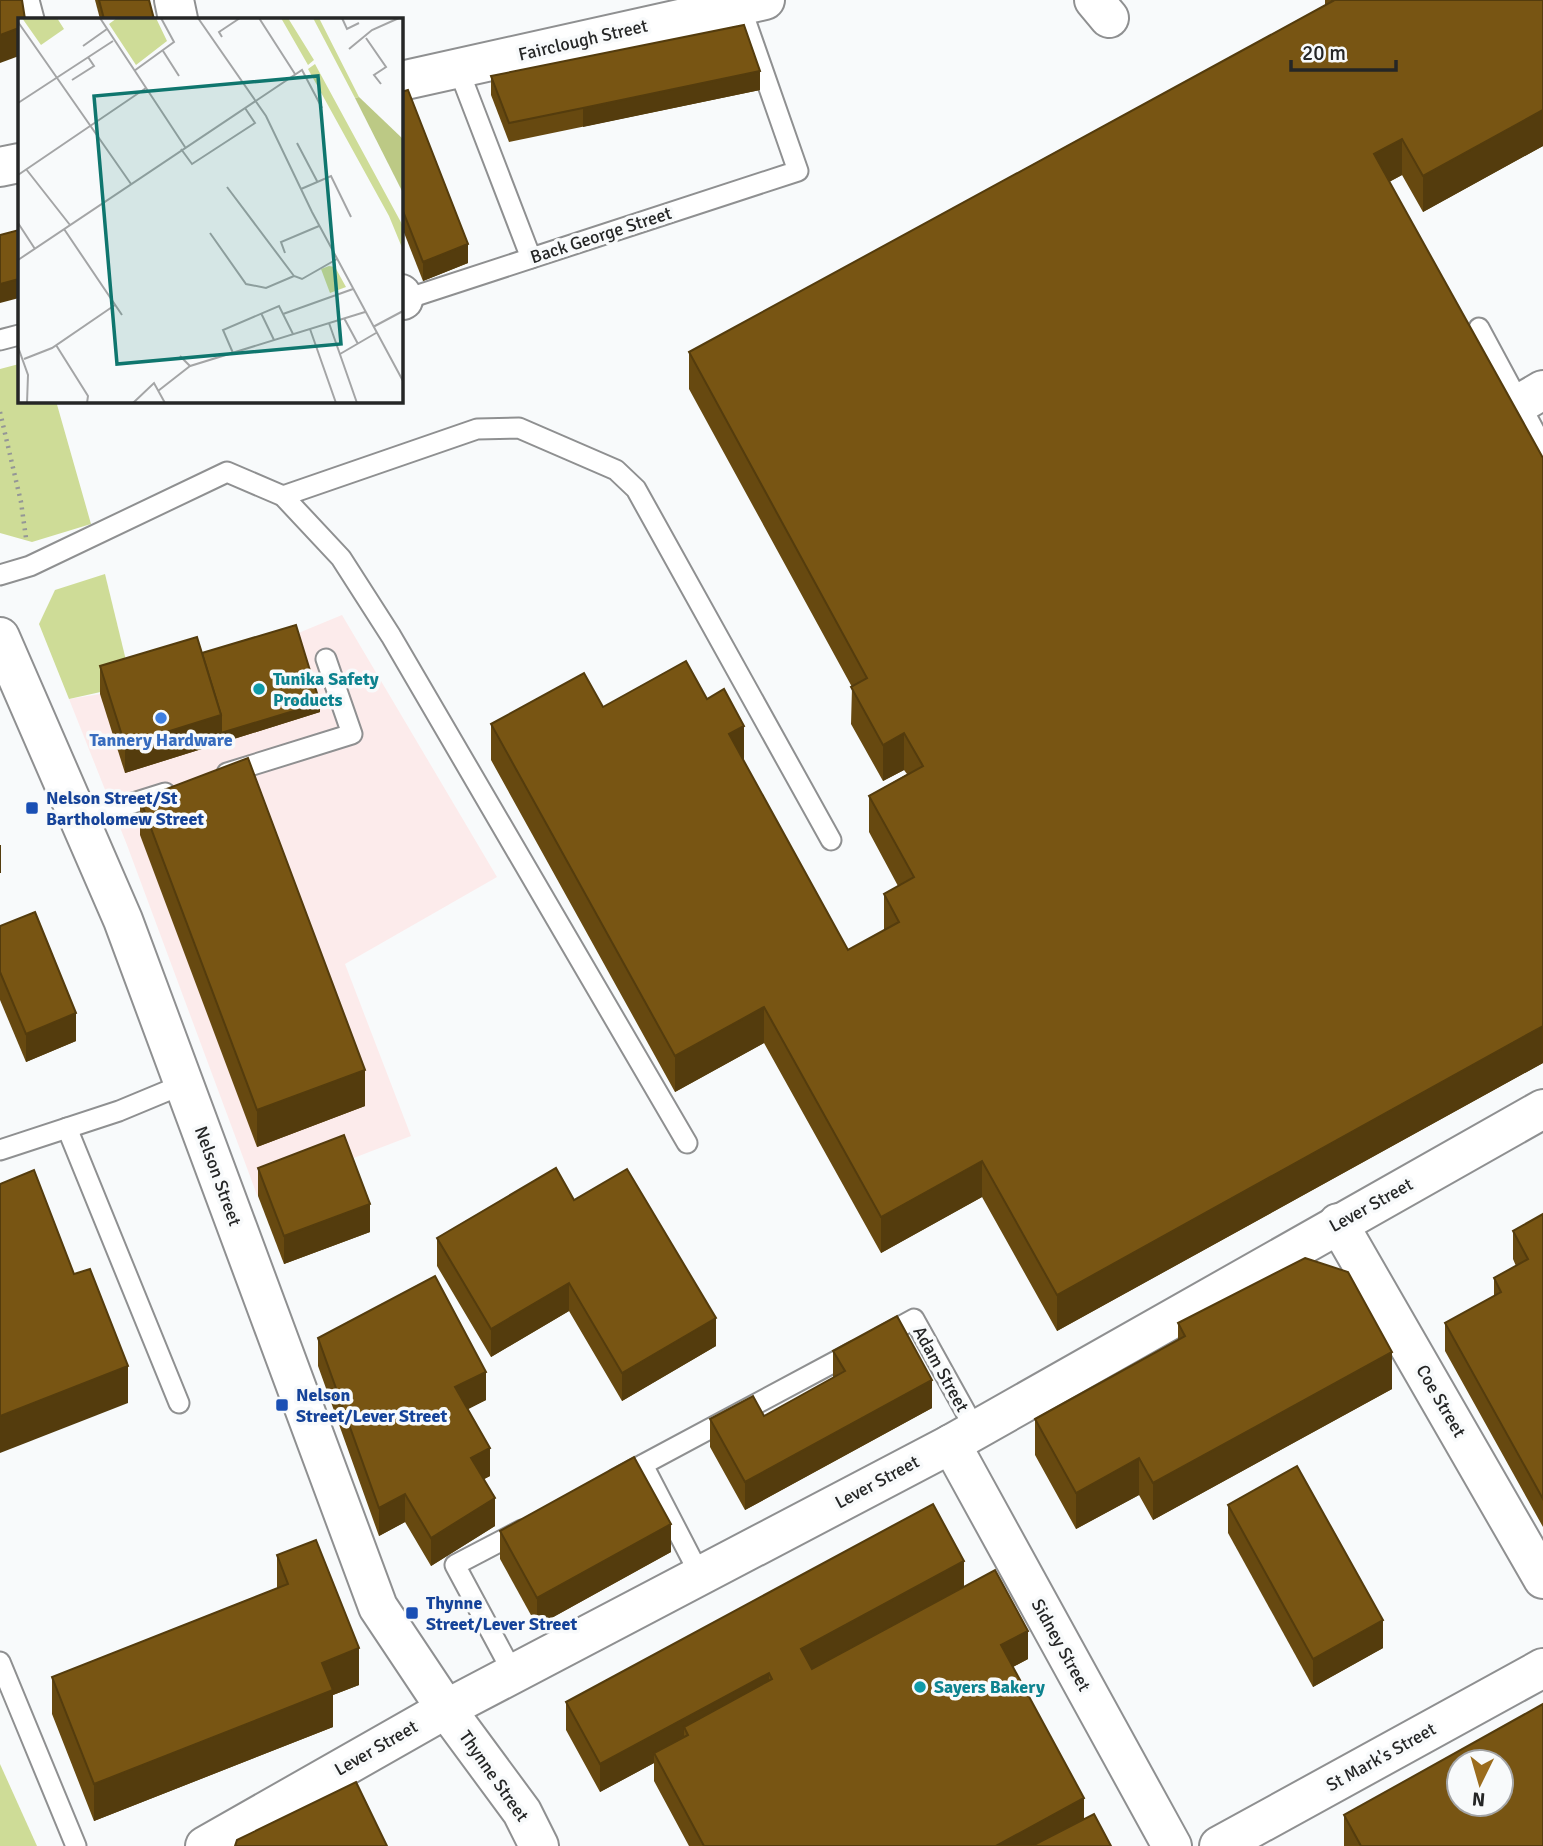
<svg xmlns="http://www.w3.org/2000/svg" width="1543" height="1846" font-family="Signika,sans-serif">
  <style>
    .commercial { fill: #fcebeb }
    .green { fill: #cedc97 }
    .lines { fill: none; stroke-linecap: round; stroke-linejoin: round }
    .service-casing { stroke: #8f9091; stroke-width: 23 }
    .minor-casing { stroke: #8f9091; stroke-width: 42 }
    .tertiary-casing { stroke: #8f9091; stroke-width: 42 }
    .path { stroke: #949696; stroke-width: 4.5; stroke-dasharray: 2 5; stroke-linecap: butt }
    .service { stroke: #fff; stroke-width: 19 }
    .minor { stroke: #fff; stroke-width: 38 }
    .tertiary { stroke: #fff; stroke-width: 38 }
    .wall { fill: #674910 }
    .shaded-wall { fill: #543c0d }
    .building { fill: #785513; stroke: #543c0d; stroke-width: 2; fill-rule: evenodd }
    .culture-dot { fill: #0f9aa8; stroke: #f8fafb; stroke-width: 2.5 }
    .shop-dot { fill: #3f7fe0; stroke: #f8fafb; stroke-width: 2.5 }
    .transit-dot { fill: #1a4fb4; stroke: #f8fafb; stroke-width: 2.5 }
    .labels { text-anchor: middle; dominant-baseline: central; stroke-width: 7; stroke-linejoin: round; paint-order: stroke }
    .street-label { font-size: 18px; fill: #252626; stroke: #f8fafb }
    .culture-label { font-size: 18px; font-weight: bold; fill: #0d838f; stroke: #f8fafb; text-anchor: start }
    .shop-label { font-size: 18px; font-weight: bold; fill: #366cbe; stroke: #f8fafb }
    .transit-label { font-size: 18px; font-weight: bold; fill: #164399; stroke: #f8fafb; text-anchor: start }
    .inset-road { fill: none; stroke: #a4a5a6; stroke-width: 2 }
    .view { fill: #0f766e; fill-opacity: 0.15; stroke: #0f766e; stroke-width: 3.5 }
    .inset-edge { fill: none; stroke: #252626; stroke-width: 3.5 }
  </style>
  <rect width="100%" height="100%" fill="#f8fafb"/>
  <path class="commercial" d="M 342,615 L 497,877 L 345,964 L 411,1136 L 257,1195 L 127,845 L 69,699 L 100,694 L 296,634 Z"/>
  <g class="green">
    <path d="M 19,364 L 19,401 L 56,401 L 91,524 L 32,542 L 0,533 L 0,369 Z"/>
    <path d="M 105,574 L 132,685 L 69,699 L 39,624 L 55,590 Z"/>
    <path d="M 0,1764 L 37,1846 L 0,1846 Z"/>
  </g>
  <g class="lines">
    <g class="service-casing">
      <g id="service">
        <path d="M 29,0 L 34,19"/>
        <path d="M 458,68 L 531,258"/>
        <path d="M 403,300 L 798,171 L 740,5"/>
        <path d="M 1479,328 L 1543,447"/>
        <path d="M 0,340 L 19,335"/>
        <path d="M 283,496 L 477,429 L 519,428 L 616,470 L 636,489 L 831,840"/>
        <path d="M 0,575 L 30,566 L 227,472 L 283,496 L 341,558 L 391,636 L 687,1143"/>
        <path d="M 227,773 L 352,734 L 326,659"/>
        <path d="M 79,820 L 165,793"/>
        <path d="M 67,1128 L 179,1403"/>
        <path d="M 0,1150 L 119,1111 L 184,1084"/>
        <path d="M 881,1337 L 914,1319 L 975,1429"/>
        <path d="M 643,1465 L 700,1575"/>
        <path d="M 616,1479 L 855,1351"/>
        <path d="M 0,1662 L 76,1846"/>
        <path d="M 513,1673 L 455,1565 L 522,1530"/>
      </g>
    </g>
    <g class="minor-casing">
      <g id="minor">
        <path d="M 174,0 L 178,19"/>
        <path d="M 1094,0 L 1109,18"/>
        <path d="M 401,81 L 765,0"/>
        <path d="M 0,167 L 19,163"/>
        <path d="M 401,294 L 403,300"/>
        <path d="M 1519,404 L 1543,390"/>
        <path d="M 1338,1223 L 1543,1579"/>
        <path d="M 951,1444 L 1172,1846"/>
        <path d="M 205,1846 L 446,1709 L 951,1444 L 1543,1109"/>
        <path d="M 1219,1846 L 1543,1668"/>
      </g>
    </g>
    <g class="tertiary-casing">
      <path id="tertiary" d="M 0,637 L 123,920 L 378,1607 L 446,1709 L 522,1812 L 539,1846"/>
    </g>
    <path class="path" d="M 0,412 L 21,502 L 26,538"/>
    <use href="#service" class="service"/>
    <use href="#minor" class="minor"/>
    <use href="#tertiary" class="tertiary"/>
  </g>
  <g class="wall">
    <path d="M 95,0 L 149,0 L 154,19 L 100,19 Z"/>
    <path d="M 1325,0 L 1543,0 L 1543,146 L 1423,212 L 1402,175 L 1389,182 L 1543,458 L 1543,1063 L 1057,1331 L 982,1197 L 881,1253 L 764,1043 L 675,1092 L 491,760 L 491,724 L 603,707 L 707,699 L 848,950 L 884,930 L 884,894 L 898,886 L 869,832 L 869,796 L 907,774 L 904,770 L 883,781 L 851,724 L 852,687 L 689,389 L 689,352 L 1325,5 Z"/>
    <path d="M 491,76 L 760,90 L 509,142 L 491,95 Z"/>
    <path d="M 401,92 L 468,263 L 423,281 L 401,225 Z"/>
    <path d="M 202,653 L 320,712 L 125,773 L 100,694 L 100,666 Z"/>
    <path d="M 140,799 L 365,1106 L 257,1147 L 140,835 Z"/>
    <path d="M 0,926 L 76,1041 L 26,1062 L 0,1000 Z"/>
    <path d="M 258,1168 L 370,1232 L 284,1264 L 258,1196 Z"/>
    <path d="M 574,1200 L 716,1346 L 622,1401 L 569,1311 L 491,1357 L 437,1266 L 437,1238 Z"/>
    <path d="M 1543,1214 L 1543,1527 L 1445,1351 L 1445,1323 L 1494,1296 L 1494,1278 L 1516,1266 L 1513,1259 L 1513,1231 Z"/>
    <path d="M 1178,1323 L 1392,1389 L 1153,1520 L 1139,1495 L 1076,1529 L 1035,1455 L 1035,1419 L 1178,1340 Z"/>
    <path d="M 318,1338 L 486,1400 L 467,1409 L 490,1476 L 484,1479 L 495,1526 L 431,1566 L 405,1522 L 379,1536 L 318,1366 Z"/>
    <path d="M 833,1351 L 932,1408 L 745,1510 L 710,1447 L 710,1419 L 764,1416 L 833,1378 Z"/>
    <path d="M 1228,1505 L 1383,1648 L 1313,1687 L 1228,1533 Z"/>
    <path d="M 500,1531 L 671,1552 L 537,1626 L 500,1559 Z"/>
    <path d="M 277,1555 L 359,1685 L 333,1695 L 333,1727 L 94,1821 L 52,1714 L 52,1677 L 277,1588 Z"/>
    <path d="M 964,1587 L 1028,1659 L 1013,1667 L 1084,1819 L 1111,1846 L 689,1846 L 654,1781 L 654,1763 L 600,1792 L 566,1730 L 566,1702 Z"/>
    <path d="M 1344,1815 L 1543,1846 L 1344,1846 Z"/>
  </g>
  <g class="shaded-wall">
    <path d="M 19,28 L 19,56 L 0,63 L 0,35 Z"/>
    <path d="M 760,71 L 760,90 L 583,127 L 583,108 Z"/>
    <path d="M 1543,110 L 1543,146 L 1423,212 L 1423,176 Z"/>
    <path d="M 1402,139 L 1402,175 L 1374,190 L 1374,154 Z"/>
    <path d="M 468,244 L 468,263 L 423,281 L 423,262 Z"/>
    <path d="M 19,279 L 19,298 L 0,303 L 0,284 Z"/>
    <path d="M 320,703 L 320,712 L 125,773 L 125,745 L 221,715 Z"/>
    <path d="M 744,726 L 744,762 L 729,734 Z"/>
    <path d="M 904,733 L 904,770 L 883,781 L 883,745 Z"/>
    <rect x="0" y="845" width="1" height="28"/>
    <path d="M 764,1007 L 764,1043 L 675,1092 L 675,1056 Z"/>
    <path d="M 76,1013 L 76,1041 L 26,1062 L 26,1034 Z"/>
    <path d="M 1543,1026 L 1543,1063 L 1057,1331 L 1057,1295 Z"/>
    <path d="M 365,1070 L 365,1106 L 257,1147 L 257,1110 Z"/>
    <path d="M 982,1161 L 982,1197 L 881,1253 L 881,1217 Z"/>
    <path d="M 370,1204 L 370,1232 L 284,1264 L 284,1236 Z"/>
    <path d="M 569,1283 L 569,1311 L 491,1357 L 491,1329 Z"/>
    <path d="M 716,1318 L 716,1346 L 622,1401 L 622,1373 Z"/>
    <path d="M 1392,1352 L 1392,1389 L 1153,1520 L 1153,1483 Z"/>
    <path d="M 128,1366 L 128,1403 L 0,1453 L 0,1416 Z"/>
    <path d="M 486,1372 L 486,1400 L 455,1416 L 455,1387 Z"/>
    <path d="M 932,1380 L 932,1408 L 745,1510 L 745,1482 Z"/>
    <path d="M 490,1448 L 490,1476 L 471,1486 L 471,1458 Z"/>
    <path d="M 1139,1458 L 1139,1495 L 1076,1529 L 1076,1493 Z"/>
    <path d="M 405,1494 L 405,1522 L 379,1536 L 379,1508 Z"/>
    <path d="M 495,1498 L 495,1526 L 431,1566 L 431,1538 Z"/>
    <path d="M 671,1524 L 671,1552 L 537,1626 L 537,1598 Z"/>
    <path d="M 964,1561 L 964,1589 L 801,1677 L 801,1649 Z"/>
    <path d="M 1383,1620 L 1383,1648 L 1313,1687 L 1313,1659 Z"/>
    <path d="M 1028,1631 L 1028,1659 L 1001,1673 L 1001,1645 Z"/>
    <path d="M 359,1648 L 359,1685 L 333,1695 L 333,1727 L 94,1821 L 94,1784 L 322,1663 Z"/>
    <path d="M 769,1673 L 769,1701 L 688,1735 L 684,1727 L 684,1747 L 654,1753 L 654,1763 L 600,1792 L 600,1764 Z"/>
    <path d="M 1084,1798 L 1084,1827 L 1048,1846 L 996,1846 Z"/>
  </g>
  <g class="building">
    <path d="M 0,0 L 22,0 L 25,19 L 19,19 L 19,28 L 0,35 Z"/>
    <path d="M 99,0 L 149,0 L 154,19 L 104,19 Z"/>
    <path d="M 1332,0 L 1543,0 L 1543,110 L 1423,176 L 1402,139 L 1374,154 L 1543,458 L 1543,1026 L 1057,1295 L 982,1161 L 881,1217 L 764,1007 L 675,1056 L 491,724 L 584,673 L 603,707 L 686,661 L 707,699 L 724,689 L 744,726 L 729,734 L 848,950 L 899,922 L 884,894 L 914,877 L 869,796 L 923,766 L 904,733 L 883,745 L 851,687 L 867,678 L 689,352 L 1333,1 Z"/>
    <path d="M 744,25 L 760,71 L 583,108 L 509,123 L 491,76 Z"/>
    <path d="M 408,90 L 468,244 L 423,262 L 401,206 L 401,92 Z"/>
    <path d="M 19,230 L 19,279 L 0,284 L 0,235 Z"/>
    <path d="M 296,625 L 320,703 L 221,733 L 221,715 L 202,653 Z"/>
    <path d="M 197,637 L 221,715 L 125,745 L 100,666 Z"/>
    <path d="M 248,758 L 365,1070 L 257,1110 L 140,799 Z"/>
    <path d="M 35,912 L 76,1013 L 26,1034 L 0,972 L 0,926 Z"/>
    <path d="M 344,1135 L 370,1204 L 284,1236 L 258,1168 Z"/>
    <path d="M 556,1168 L 574,1200 L 627,1169 L 716,1318 L 622,1373 L 569,1283 L 491,1329 L 437,1238 Z"/>
    <path d="M 34,1170 L 74,1274 L 90,1269 L 128,1366 L 0,1416 L 0,1184 Z"/>
    <path d="M 1543,1214 L 1543,1499 L 1445,1323 L 1501,1292 L 1494,1278 L 1528,1259 L 1513,1231 Z"/>
    <path d="M 1305,1258 L 1348,1272 L 1392,1352 L 1153,1483 L 1139,1458 L 1076,1493 L 1035,1419 L 1185,1336 L 1178,1323 Z"/>
    <path d="M 435,1276 L 486,1372 L 455,1387 L 490,1448 L 471,1458 L 495,1498 L 431,1538 L 405,1494 L 379,1508 L 318,1338 Z"/>
    <path d="M 897,1316 L 932,1380 L 745,1482 L 710,1419 L 753,1396 L 764,1416 L 845,1371 L 833,1351 Z"/>
    <path d="M 634,1457 L 671,1524 L 537,1598 L 500,1531 Z"/>
    <path d="M 1297,1466 L 1383,1620 L 1313,1659 L 1228,1505 Z"/>
    <path d="M 933,1504 L 964,1561 L 801,1649 L 812,1669 L 995,1570 L 1028,1631 L 1001,1645 L 1084,1798 L 996,1846 L 704,1846 L 654,1753 L 688,1735 L 684,1727 L 772,1679 L 769,1673 L 600,1764 L 566,1702 Z"/>
    <path d="M 316,1540 L 359,1648 L 322,1663 L 333,1690 L 94,1784 L 52,1677 L 288,1584 L 277,1555 Z"/>
    <path d="M 1543,1704 L 1543,1846 L 1361,1846 L 1344,1815 ZM 1459,1762 L 1501,1762 L 1501,1804 L 1459,1804 Z"/>
    <path d="M 356,1782 L 387,1846 L 235,1846 L 237,1840 Z"/>
    <path d="M 1094,1814 L 1111,1846 L 1032,1846 Z"/>
  </g>
  <g class="culture-dot">
    <circle cx="259" cy="689" r="7"/>
    <circle cx="920" cy="1687" r="7"/>
  </g>
  <circle class="shop-dot" cx="161" cy="718" r="7"/>
  <g class="transit-dot">
    <rect x="25" y="801" width="14" height="14" rx="3.5"/>
    <rect x="275" y="1398" width="14" height="14" rx="3.5"/>
    <rect x="405" y="1606" width="14" height="14" rx="3.5"/>
  </g>
  <g class="labels">
    <g class="street-label">
      <text transform="translate(583 40) rotate(-13)">Fairclough Street</text>
      <text transform="translate(601 235) rotate(-18)">Back George Street</text>
      <text transform="translate(218 1176) rotate(70)">Nelson Street</text>
      <text transform="translate(1371 1205) rotate(-29)">Lever Street</text>
      <text transform="translate(941 1369) rotate(61)">Adam Street</text>
      <text transform="translate(1441 1401) rotate(60)">Coe Street</text>
      <text transform="translate(877 1482) rotate(-28)">Lever Street</text>
      <text transform="translate(1061 1645) rotate(61)">Sidney Street</text>
      <text transform="translate(376 1748) rotate(-30)">Lever Street</text>
      <text transform="translate(1381 1757) rotate(-29)">St Mark's Street</text>
      <text transform="translate(494 1776) rotate(55)">Thynne Street</text>
    </g>
    <g class="culture-label">
      <text x="273" y="679">Tunika Safety<tspan x="273" dy="21">Products</tspan></text>
      <text x="934" y="1687">Sayers Bakery</text>
    </g>
    <g class="shop-label">
      <text x="161" y="740">Tannery Hardware</text>
    </g>
    <g class="transit-label">
      <text x="46" y="798">Nelson Street/St<tspan x="46" dy="21">Bartholomew Street</tspan></text>
      <text x="296" y="1395">Nelson<tspan x="296" dy="21">Street/Lever Street</tspan></text>
      <text x="426" y="1603">Thynne<tspan x="426" dy="21">Street/Lever Street</tspan></text>
    </g>
  </g>
  <g transform="translate(18 18)">
    <rect width="385" height="385" fill="#f8fafb"/>
    <path d="M 4,0 L 39,0 L 46,11 L 23,27 ZM 99,0 L 138,0 L 149,23 L 118,47 L 91,6 ZM 263,0 L 270,0 L 296,42 L 290,47 ZM 295,0 L 301,0 L 341,79 L 337,80 ZM 297,46 L 385,208 L 385,232 L 371,198 L 290,51 ZM 311,248 L 317,249 L 328,269 L 312,275 L 303,251 Z" fill="#cedc97"/>
    <path d="M 341,79 L 385,121 L 385,175 L 337,80 Z" fill="#bcc985"/>
    <path class="inset-road" d="M 82,0 L 167,129M 180,0 L 248,98 L 294,194 L 385,363M 241,0 L 277,56M 324,0 L 329,11 L 341,5M 0,4 L 113,166M 204,19 L 201,14 L 222,0M 348,20 L 368,49 L 356,57 L 363,66M 65,28 L 89,11M 331,31 L 354,12 L 381,0M 145,33 L 161,58M 116,53 L 156,24 L 143,0M 54,62 L 76,48 L 70,39M 0,85 L 95,23M 279,125 L 299,163M 163,131 L 174,146 L 237,105 L 227,90M 8,151 L 52,207M 0,157 L 128,70M 209,169 L 276,258 L 284,261 L 319,241M 283,171 L 313,158 L 333,199M 0,205 L 17,231M 46,211 L 104,297M 192,215 L 228,266 L 248,270 L 276,258M 267,235 L 263,224 L 301,208M 0,242 L 284,52 L 304,90M 243,295 L 256,322M 265,296 L 335,271M 326,300 L 340,326M 311,305 L 339,385M 355,309 L 385,293M 292,311 L 318,385M 38,327 L 70,378 L 69,385M 0,329 L 10,357 L 9,385M 215,335 L 205,312 L 261,288 L 275,316M 322,336 L 358,315M 162,338 L 172,348 L 347,294M 6,341 L 34,330 L 97,287M 140,373 L 172,348M 115,385 L 136,365 L 147,385"/>
    <path class="view" d="M 300,58 L 323,326 L 99,346 L 76,78 Z"/>
    <rect width="385" height="385" class="inset-edge"/>
  </g>
  <g transform="translate(1480 1783) rotate(185)"><circle r="33" fill="#f8fafb" stroke="#a4a5a6" stroke-width="2"/>
  <path d="M0-5L12 26L0 18L-12 26Z" fill="#9b6c1d"/>
  <text y="-10" font-size="19" font-weight="bold" text-anchor="middle" fill="#252626">N</text>
  </g>
  <path d="M1291 60v10h105v-10" fill="none" stroke="#252626" stroke-width="3.5"/>
  <text x="1302" y="60" font-size="21" fill="#252626" stroke="#f8fafb" stroke-width="5" paint-order="stroke">20 m</text>
</svg>
